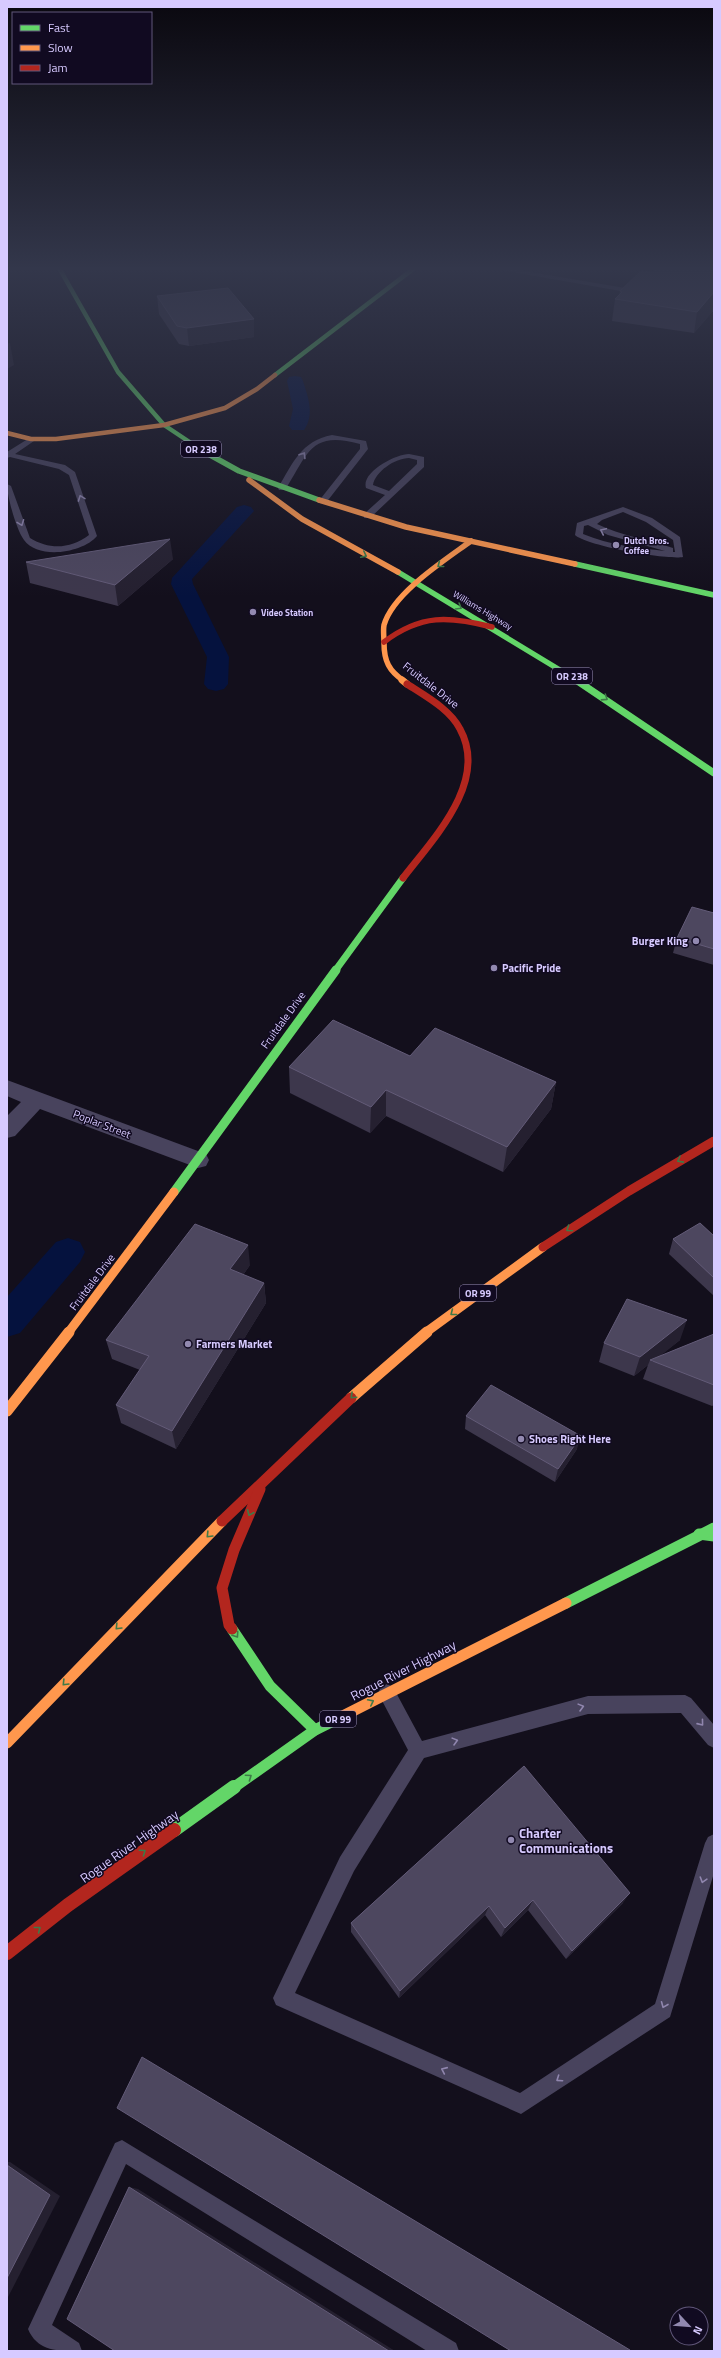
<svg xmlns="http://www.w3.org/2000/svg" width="721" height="2358" font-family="'Titillium Web',sans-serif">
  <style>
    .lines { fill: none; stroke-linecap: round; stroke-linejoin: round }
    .canal { fill: #05123e; fill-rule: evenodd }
    .lane { fill: #48435d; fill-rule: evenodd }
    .street { fill: #48435d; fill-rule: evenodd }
    .fast-far5 { stroke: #63d668; stroke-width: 4.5 }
    .fast-far4 { stroke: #63d668; stroke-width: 5.5 }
    .fast-far3 { stroke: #63d668; stroke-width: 7 }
    .fast-far2 { stroke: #63d668; stroke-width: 9 }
    .fast-far1 { stroke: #63d668; stroke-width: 11 }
    .fast { stroke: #63d668; stroke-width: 14 }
    .slow-far4 { stroke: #ff974d; stroke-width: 4.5 }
    .slow-far3 { stroke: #ff974d; stroke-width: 5.5 }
    .slow-far2 { stroke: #ff974d; stroke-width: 7 }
    .slow-far1 { stroke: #ff974d; stroke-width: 9 }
    .slow { stroke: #ff974d; stroke-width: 11 }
    .jam-far4 { stroke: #b3261e; stroke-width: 5.5 }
    .jam-far3 { stroke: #b3261e; stroke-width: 7 }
    .jam-far2 { stroke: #b3261e; stroke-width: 9 }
    .jam-far1 { stroke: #b3261e; stroke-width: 11 }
    .jam { stroke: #b3261e; stroke-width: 14 }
    .wall { fill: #3d374c }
    .shaded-wall { fill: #252030 }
    .building { fill: #4d475f; stroke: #635b78 }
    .oneway { stroke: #9086ae }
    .oneway2 { stroke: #3e7a48 }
    .poi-dot { fill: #9289b0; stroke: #110a21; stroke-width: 1.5 }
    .labels { text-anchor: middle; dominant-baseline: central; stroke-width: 3; stroke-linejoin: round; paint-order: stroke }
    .far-poi-label { font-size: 9px; font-weight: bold; fill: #d7caff; stroke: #110a21; text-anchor: start }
    .far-street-label { font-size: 9px; fill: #d7caff; stroke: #110a21 }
    .shield { fill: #110a21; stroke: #9c90bc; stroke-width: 1 }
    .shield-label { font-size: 10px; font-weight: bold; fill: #d7caff }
    .street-label { font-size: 11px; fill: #d7caff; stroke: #110a21 }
    .poi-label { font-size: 11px; font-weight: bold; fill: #d7caff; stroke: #110a21; text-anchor: start }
    .near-street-label { font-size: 13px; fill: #d7caff; stroke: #110a21 }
    .near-poi-label { font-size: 13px; font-weight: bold; fill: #d7caff; stroke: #110a21; text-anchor: start }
  </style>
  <rect width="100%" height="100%" fill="#130f1c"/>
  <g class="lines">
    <g class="canal">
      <path d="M 295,376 L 301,377 L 303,381 C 308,397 315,415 304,430 L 292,430 L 289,426 L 293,409 L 287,381 L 289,377 Z"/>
      <path d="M 244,505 L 251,507 L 254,511 L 192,579 L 193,584 L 229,657 L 228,684 L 224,689 L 216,691 L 208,689 L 204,684 L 207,657 L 171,584 L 172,578 L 237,507 Z"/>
      <path d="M 68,1238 L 80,1242 L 85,1252 L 80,1262 L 20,1333 L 7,1337 L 7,1297 L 56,1242 Z"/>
    </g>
    <g class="lane">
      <path d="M 478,266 L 494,266 L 631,289 L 638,285 L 641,287 L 632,293 Z"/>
      <path d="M 332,435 L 366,441 L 368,449 L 325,504 L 318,502 L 360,449 L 360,444 C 310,430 308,454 285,490 L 279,490 L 278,488 C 293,463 301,441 332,435 Z"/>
      <path d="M 31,437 L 34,437 L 34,441 L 15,454 L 65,465 L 75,472 L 97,536 C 83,553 38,560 24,540 C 16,529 7,496 7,484 L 11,486 L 30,538 C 50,550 70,549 89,535 L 69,475 L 59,469 L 10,457 L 7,458 L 7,452 Z"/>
      <path d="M 409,454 L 424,457 L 424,467 L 370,518 L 364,518 L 364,514 L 385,495 L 366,488 C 361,472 396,454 409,454 ZM 409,458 L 417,460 L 417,464 L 389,491 L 373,485 C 375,472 395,458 409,458 Z"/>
      <path d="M 623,507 L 652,518 L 680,537 L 683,557 C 667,560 587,546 575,535 L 577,523 ZM 623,512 L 646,522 L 673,540 L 675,552 L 673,552 L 673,548 C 648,539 621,536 597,524 L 602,520 ZM 588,525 L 608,535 L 665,551 C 637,548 610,545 583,534 L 584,526 Z"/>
      <path d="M 387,1684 L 393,1687 L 422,1741 L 588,1696 L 685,1695 L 691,1698 L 714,1725 L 714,1748 L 708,1745 L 681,1713 L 588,1714 L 424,1758 L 354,1871 L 295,1993 L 520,2093 L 655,2004 L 705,1843 L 708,1837 L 714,1834 L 714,1873 L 670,2017 L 521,2114 L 276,2005 L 273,1998 L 340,1857 L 408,1750 L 378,1693 L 381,1687 Z"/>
      <path d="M 122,2140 L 456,2343 L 459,2351 L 427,2351 L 126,2164 L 52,2325 L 79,2343 L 82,2351 C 61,2351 38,2353 28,2329 L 115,2143 Z"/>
    </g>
    <path class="street" d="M 7,1080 L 206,1154 L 209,1160 L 206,1166 L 198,1168 L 40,1109 L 15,1136 L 7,1138 L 7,1116 L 21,1102 L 7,1096 Z"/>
    <g class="fast-far5">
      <path d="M 58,266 L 118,372 L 164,425 L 203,451"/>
      <path d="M 275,375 L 417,266"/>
    </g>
    <g class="fast-far4">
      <path d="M 201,450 L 239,471 L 319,500"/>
      <path d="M 575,564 L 714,595"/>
      <path d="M 398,572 L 578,681"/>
    </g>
    <g class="fast-far3">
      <path d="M 576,680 L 714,773"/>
      <path d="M 335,971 L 403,878"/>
    </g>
    <path class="fast-far2" d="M 174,1192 L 336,970"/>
    <g class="fast-far1">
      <path d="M 699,1534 L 714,1536"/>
      <path d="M 566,1603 L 714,1528"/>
      <path d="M 232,1629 L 270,1686 L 315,1730"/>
      <path d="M 233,1788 L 315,1730 L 337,1719"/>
    </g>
    <path class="fast" d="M 174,1830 L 234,1787"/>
    <path class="slow-far4" d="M 7,433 L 31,439 L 56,439 L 164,425 L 225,408 L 257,389 L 275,375"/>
    <g class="slow-far3">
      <path d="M 249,480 L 302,519 L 398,572"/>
      <path d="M 319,500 L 406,527 L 575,564"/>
      <path d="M 404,681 C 389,671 384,661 384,643 C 384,637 383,631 384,625 C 393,593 445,560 471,541"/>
    </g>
    <path class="slow-far2" d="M 402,680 L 407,684"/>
    <g class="slow-far1">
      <path d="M 68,1333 L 174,1192"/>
      <path d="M 425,1333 L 543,1247"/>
    </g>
    <g class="slow">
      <path d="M 351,1398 L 427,1332"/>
      <path d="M 7,1411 L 69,1332"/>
      <path d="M 337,1719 L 566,1603"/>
      <path d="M 7,1743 L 222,1521"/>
    </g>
    <path class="jam-far4" d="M 384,642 C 421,614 449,616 492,627"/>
    <path class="jam-far3" d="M 403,878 C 433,839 489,782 460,729 C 450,709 425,696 407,684"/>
    <path class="jam-far2" d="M 543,1247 L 629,1191 L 714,1141"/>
    <g class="jam-far1">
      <path d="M 222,1521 L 351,1398"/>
      <path d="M 232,1629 L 229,1625 L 222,1588 L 234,1550 L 260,1489"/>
    </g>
    <path class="jam" d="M 7,1953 L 68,1905 L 174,1830"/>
  </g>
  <g class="wall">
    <path d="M 714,266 L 714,312 L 712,312 L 694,333 L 612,321 L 615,299 L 619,295 L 620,291 L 652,272 Z"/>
    <path d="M 157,296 L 254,319 L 254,337 L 189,346 L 179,344 L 159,314 Z"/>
    <path d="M 173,559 L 118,606 L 30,583 L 26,562 Z"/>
    <path d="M 714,913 L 714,965 L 673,953 L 677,938 Z"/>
    <path d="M 410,1056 L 556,1082 L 551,1109 L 503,1172 L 386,1116 L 370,1133 L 290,1093 L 289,1067 Z"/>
    <path d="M 714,1236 L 714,1296 L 669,1254 L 673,1239 Z"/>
    <path d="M 250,1265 L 243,1275 L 264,1283 L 266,1303 L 176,1449 L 121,1423 L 116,1405 L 140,1370 L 112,1359 L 106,1340 Z"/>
    <path d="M 714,1334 L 714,1405 L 712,1406 L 643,1379 L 648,1365 L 634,1376 L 599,1362 L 604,1343 L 680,1340 L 658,1357 Z"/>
    <path d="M 466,1416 L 577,1449 L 555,1482 L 465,1429 Z"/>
    <path d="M 524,1766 L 623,1903 L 566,1959 L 528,1910 L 501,1937 L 485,1915 L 399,1998 L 351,1932 L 351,1923 Z"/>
  </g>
  <g class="shaded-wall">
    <path d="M 714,292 L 714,301 L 712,312 L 694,333 L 697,312 Z"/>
    <path d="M 254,319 L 254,337 L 189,346 L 187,328 Z"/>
    <path d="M 10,343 L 14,365 L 7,369 L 7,344 Z"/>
    <path d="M 170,539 L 173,559 L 118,606 L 115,585 Z"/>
    <path d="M 556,1082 L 551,1109 L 503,1172 L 507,1147 Z"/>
    <path d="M 386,1090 L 386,1116 L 370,1133 L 371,1107 Z"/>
    <path d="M 248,1245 L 250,1265 L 233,1289 L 230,1269 Z"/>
    <path d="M 264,1283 L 266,1303 L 176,1449 L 172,1431 Z"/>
    <path d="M 687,1320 L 680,1340 L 653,1362 L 650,1360 L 648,1365 L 634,1376 L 640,1357 Z"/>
    <path d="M 581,1436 L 577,1449 L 555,1482 L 558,1469 Z"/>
    <path d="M 630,1893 L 623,1903 L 566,1959 L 572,1951 Z"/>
    <path d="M 533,1900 L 528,1910 L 501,1937 L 505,1928 Z"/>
    <path d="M 489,1906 L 485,1915 L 399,1998 L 400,1991 Z"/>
    <path d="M 7,2162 L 10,2162 L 60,2196 L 7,2299 Z"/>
    <path d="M 129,2187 L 138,2189 L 395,2351 L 389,2351 Z"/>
  </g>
  <g class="building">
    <path d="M 659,266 L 714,266 L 714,292 L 697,312 L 615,299 L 622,292 L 620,291 L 641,271 L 652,272 Z"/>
    <path d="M 228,288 L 254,319 L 187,328 L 177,326 L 157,296 Z"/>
    <path d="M 170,539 L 115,585 L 26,562 Z"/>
    <path d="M 692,907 L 714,913 L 714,949 L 677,938 Z"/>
    <path d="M 333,1020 L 410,1056 L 435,1028 L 556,1082 L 507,1147 L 386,1090 L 371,1107 L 289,1067 Z"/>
    <path d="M 700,1223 L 714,1236 L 714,1278 L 673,1239 Z"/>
    <path d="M 195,1224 L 248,1245 L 230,1269 L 264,1283 L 172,1431 L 116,1405 L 149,1356 L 106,1340 Z"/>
    <path d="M 627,1299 L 687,1320 L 640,1357 L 604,1343 Z"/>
    <path d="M 714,1334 L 714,1385 L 650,1360 Z"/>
    <path d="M 491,1385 L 581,1436 L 558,1469 L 466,1416 Z"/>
    <path d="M 524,1766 L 630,1893 L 572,1951 L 533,1900 L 505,1928 L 489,1906 L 400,1991 L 351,1923 Z"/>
    <path d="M 142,2057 L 630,2350 L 630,2351 L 511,2351 L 117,2108 Z"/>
    <path d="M 7,2165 L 50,2195 L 7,2278 Z"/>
    <path d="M 129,2187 L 389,2351 L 115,2351 L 67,2319 Z"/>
  </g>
  <defs><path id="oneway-chevron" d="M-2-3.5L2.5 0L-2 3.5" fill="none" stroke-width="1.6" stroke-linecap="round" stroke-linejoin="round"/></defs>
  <g class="oneway">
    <use href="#oneway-chevron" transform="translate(303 455) rotate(-58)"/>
    <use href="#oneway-chevron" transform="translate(81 498) rotate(-110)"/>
    <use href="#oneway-chevron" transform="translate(21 523) rotate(69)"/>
    <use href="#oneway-chevron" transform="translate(603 531) rotate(-155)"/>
    <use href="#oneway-chevron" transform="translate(581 1707) rotate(-15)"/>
    <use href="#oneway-chevron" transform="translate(701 1723) rotate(51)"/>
    <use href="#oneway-chevron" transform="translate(455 1741) rotate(-15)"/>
    <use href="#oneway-chevron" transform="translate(703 1880) rotate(107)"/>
    <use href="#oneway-chevron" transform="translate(664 2005) rotate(112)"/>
    <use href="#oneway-chevron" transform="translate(444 2070) rotate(-156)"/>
    <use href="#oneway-chevron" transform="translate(559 2079) rotate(146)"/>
  </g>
  <g class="oneway2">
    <use href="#oneway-chevron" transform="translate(364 555) rotate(27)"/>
    <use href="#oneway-chevron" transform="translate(440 565) rotate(142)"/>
    <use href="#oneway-chevron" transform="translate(459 607) rotate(31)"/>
    <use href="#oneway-chevron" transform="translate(605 698) rotate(33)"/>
    <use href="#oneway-chevron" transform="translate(680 1160) rotate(151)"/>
    <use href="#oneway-chevron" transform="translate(569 1229) rotate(145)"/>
    <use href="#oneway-chevron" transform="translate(453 1313) rotate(142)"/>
    <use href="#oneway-chevron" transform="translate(353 1396) rotate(137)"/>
    <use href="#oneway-chevron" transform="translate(250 1513) rotate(113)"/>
    <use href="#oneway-chevron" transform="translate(209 1535) rotate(134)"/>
    <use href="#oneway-chevron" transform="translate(118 1627) rotate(134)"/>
    <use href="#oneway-chevron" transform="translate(236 1635) rotate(56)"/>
    <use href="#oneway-chevron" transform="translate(65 1683) rotate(134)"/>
    <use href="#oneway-chevron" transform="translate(371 1702) rotate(-27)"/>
    <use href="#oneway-chevron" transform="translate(249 1777) rotate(-35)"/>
    <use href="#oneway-chevron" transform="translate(143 1852) rotate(-35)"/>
    <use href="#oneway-chevron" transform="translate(38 1929) rotate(-38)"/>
  </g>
  <linearGradient id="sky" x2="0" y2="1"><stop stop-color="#0a080f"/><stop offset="0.45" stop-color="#33374b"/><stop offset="1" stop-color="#33374b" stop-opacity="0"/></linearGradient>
  <rect width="721" height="597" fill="url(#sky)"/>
  <g class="poi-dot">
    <circle cx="616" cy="545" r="4"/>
    <circle cx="253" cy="612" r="4"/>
    <circle cx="696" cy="941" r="4"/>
    <circle cx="494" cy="968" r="4"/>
    <circle cx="188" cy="1344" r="4"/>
    <circle cx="521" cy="1439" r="4"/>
    <circle cx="511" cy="1840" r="4"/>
  </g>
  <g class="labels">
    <g class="far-poi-label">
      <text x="624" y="540">Dutch Bros.<tspan x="624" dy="10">Coffee</tspan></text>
      <text x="261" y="612">Video Station</text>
    </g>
    <g class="far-street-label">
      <text transform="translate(483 610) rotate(31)">Williams Highway</text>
    </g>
    <g class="shield">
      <rect x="181" y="441" width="40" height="16" rx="3"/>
      <rect x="552" y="668" width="40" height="16" rx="3"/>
      <rect x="460" y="1285" width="36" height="16" rx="3"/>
      <rect x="320" y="1711" width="36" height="16" rx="3"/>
    </g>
    <g class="shield-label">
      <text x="201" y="449">OR 238</text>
      <text x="572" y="676">OR 238</text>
      <text x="478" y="1293">OR 99</text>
      <text x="338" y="1719">OR 99</text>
    </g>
    <g class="street-label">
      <text transform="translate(431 685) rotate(38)">Fruitdale Drive</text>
      <text transform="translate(283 1020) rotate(-54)">Fruitdale Drive</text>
      <text transform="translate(102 1124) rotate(21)">Poplar Street</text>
      <text transform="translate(92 1282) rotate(-53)">Fruitdale Drive</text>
    </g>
    <g class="poi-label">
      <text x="688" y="941" text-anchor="end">Burger King</text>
      <text x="502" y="968">Pacific Pride</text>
      <text x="196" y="1344">Farmers Market</text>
      <text x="529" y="1439">Shoes Right Here</text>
    </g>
    <g class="near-street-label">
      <text transform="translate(403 1670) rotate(-27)">Rogue River Highway</text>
      <text transform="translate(129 1846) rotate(-35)">Rogue River Highway</text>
    </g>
    <g class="near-poi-label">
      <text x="519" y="1833">Charter<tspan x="519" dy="15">Communications</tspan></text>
    </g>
  </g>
  <rect width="721" height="2358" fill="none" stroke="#d7caff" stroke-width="16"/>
  <rect x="12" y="12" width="140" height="72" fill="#110a21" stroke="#60577a"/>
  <rect x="20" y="25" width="20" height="6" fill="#63d668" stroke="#60577a"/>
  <text x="48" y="32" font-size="12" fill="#d7caff">Fast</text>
  <rect x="20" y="45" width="20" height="6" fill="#ff974d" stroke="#60577a"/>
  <text x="48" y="52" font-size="12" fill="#d7caff">Slow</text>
  <rect x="20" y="65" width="20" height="6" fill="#b3261e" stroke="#60577a"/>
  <text x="48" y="72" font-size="12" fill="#d7caff">Jam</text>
  <g transform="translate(689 2326) rotate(116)"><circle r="19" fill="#110a21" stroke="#60577a"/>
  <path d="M0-3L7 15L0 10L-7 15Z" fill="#9289b0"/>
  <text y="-6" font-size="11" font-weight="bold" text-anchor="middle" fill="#d7caff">N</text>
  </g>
</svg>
